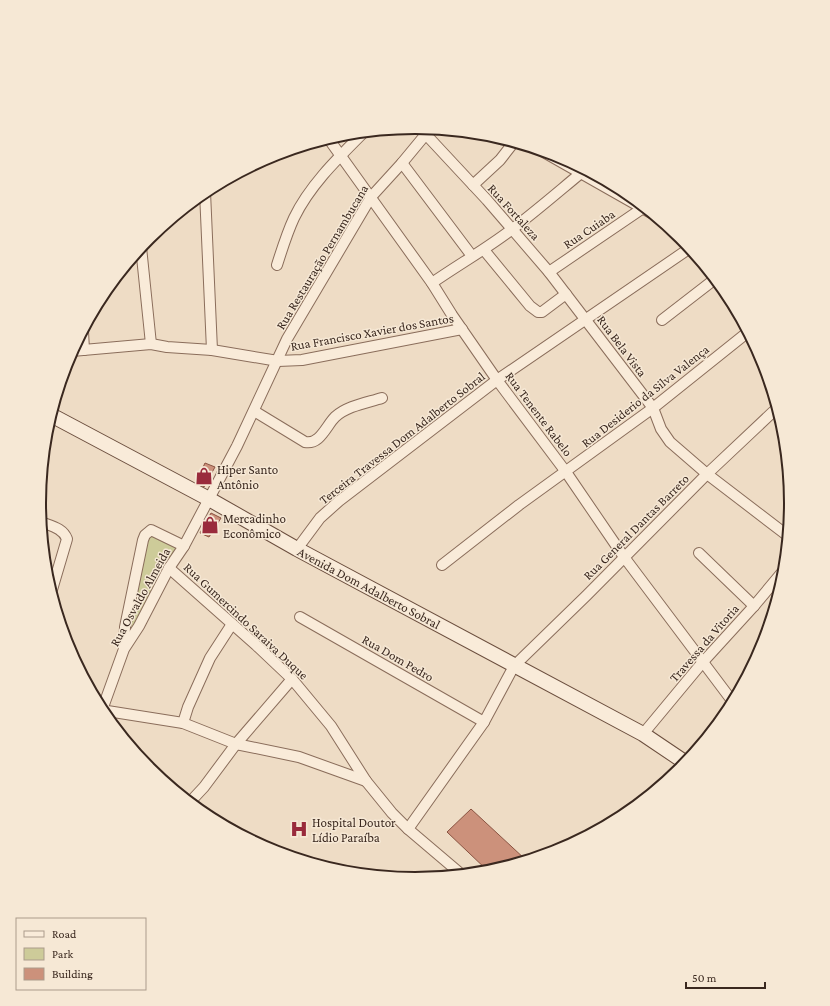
<svg xmlns="http://www.w3.org/2000/svg" width="830" height="1006" font-family="'Crimson Pro',serif">
  <style>
    .park { fill: #cdcb99 }
    .building { fill: #cc917b; stroke: #895341 }
    .lines { fill: none; stroke-linecap: round; stroke-linejoin: round }
    .minor-casing { stroke: #8a6d5b; stroke-width: 12 }
    .secondary-casing { stroke: #6b4e3e; stroke-width: 16 }
    .minor { stroke: #f9ebd9; stroke-width: 10 }
    .secondary { stroke: #f9ebd9; stroke-width: 14 }
    .labels { text-anchor: middle; dominant-baseline: central; stroke-width: 3; stroke-linejoin: round; paint-order: stroke }
    .street-label { font-size: 13px; fill: #3a281f; stroke: #f6e8d5 }
    .poi-label { font-size: 13px; fill: #3a281f; stroke: #f6e8d5; text-anchor: start }
    .rim { fill: none; stroke: #3a281f; stroke-width: 2 }
  </style>
  <rect width="100%" height="100%" fill="#eedcc5"/>
  <path class="park" d="M 147,533 L 184,546 L 124,649 Z"/>
  <g class="building">
    <path d="M 205,463 L 215,467 L 204,487 L 196,482 Z"/>
    <path d="M 211,513 L 221,518 L 209,537 L 200,533 Z"/>
    <path d="M 471,809 L 526,860 L 489,872 L 447,832 Z"/>
  </g>
  <g class="lines">
    <g class="minor-casing">
      <g id="minor">
        <path d="M 419,127 L 487,200 L 549,272 L 653,408 L 661,429 L 670,442 L 707,474 L 788,536"/>
        <path d="M 328,138 L 432,283 L 452,315 L 497,380 L 566,472 L 624,557 L 733,702"/>
        <path d="M 540,150 L 651,213"/>
        <path d="M 402,163 L 472,256"/>
        <path d="M 473,185 L 500,160 L 514,142"/>
        <path d="M 205,192 L 212,350"/>
        <path d="M 141,247 L 151,344"/>
        <path d="M 484,250 L 530,306 L 538,312 L 542,312 L 566,294"/>
        <path d="M 277,265 C 282,249 287,233 294,218 C 310,185 338,158 364,132"/>
        <path d="M 549,272 L 643,208"/>
        <path d="M 432,283 C 458,265 486,249 511,230 C 535,212 558,192 581,173"/>
        <path d="M 662,320 L 715,279"/>
        <path d="M 83,331 L 84,350"/>
        <path d="M 72,351 L 151,344 L 167,347 L 212,350 L 278,361 L 302,360 L 462,329"/>
        <path d="M 254,411 L 305,442 C 320,445 326,426 335,417 C 347,406 366,403 382,398"/>
        <path d="M 41,522 C 51,526 63,528 67,539 L 51,593"/>
        <path d="M 297,549 L 320,518 L 339,501 L 497,380 L 690,248"/>
        <path d="M 699,553 L 754,606"/>
        <path d="M 442,565 L 519,505 L 653,408 L 748,332"/>
        <path d="M 169,568 L 256,645 L 292,679 L 331,726 L 366,781 L 392,813 L 408,829 L 461,874"/>
        <path d="M 300,617 L 484,722"/>
        <path d="M 124,648 L 125,627 L 143,540 L 145,535 L 151,530 L 184,546"/>
        <path d="M 101,710 L 183,723 L 236,744 L 299,757 L 366,781"/>
        <path d="M 102,710 L 124,649 L 139,626 L 169,568 L 184,546 L 237,446 L 287,339 L 371,197 L 402,163 L 426,134"/>
        <path d="M 183,723 L 188,707 L 210,658 L 232,624"/>
        <path d="M 643,734 L 702,663 L 754,606 L 784,570"/>
        <path d="M 190,802 L 204,787 L 236,744 L 292,679"/>
        <path d="M 408,829 L 484,722 L 514,666 L 587,595 L 707,474 L 777,408"/>
      </g>
    </g>
    <g class="secondary-casing">
      <path id="secondary" d="M 51,415 L 209,499 L 297,549 L 643,734 L 686,763"/>
    </g>
    <use href="#minor" class="minor"/>
    <use href="#secondary" class="secondary"/>
  </g>
  <defs>
    <g id="shop-bare" transform="scale(1.38)"><path d="M-5-2.5h2.3a2.7 3.5 0 0 1 5.4 0H5L5.5 6h-11ZM-1.5-2.5h3a1.5 2.3 0 0 0-3 0Z" fill="#992b3c" stroke="#f6e8d5" stroke-width="2.5" paint-order="stroke"/></g>
    <g id="hospital-bare" transform="scale(1.38)"><path d="M-5-5h3v3.5h4V-5h3V5h-3V1.5h-4V5h-3Z" fill="#992b3c" stroke="#f6e8d5" stroke-width="2.5" paint-order="stroke"/></g>
  </defs>
  <g fill-rule="evenodd">
    <use href="#shop-bare" x="204" y="476"/>
    <use href="#shop-bare" x="210" y="525"/>
    <use href="#hospital-bare" x="299" y="829"/>
  </g>
  <g class="labels">
    <g class="street-label">
      <text transform="translate(514 212) rotate(48)">Rua Fortaleza</text>
      <text transform="translate(589 229) rotate(-34)">Rua Cuiaba</text>
      <text transform="translate(322 257) rotate(-59)">Rua Restauração Pernambucana</text>
      <text transform="translate(372 332) rotate(-10)">Rua Francisco Xavier dos Santos</text>
      <text transform="translate(622 346) rotate(53)">Rua Bela Vista</text>
      <text transform="translate(645 396) rotate(-38)">Rua Desiderio da Silva Valença</text>
      <text transform="translate(539 414) rotate(53)">Rua Tenente Rabelo</text>
      <text transform="translate(402 438) rotate(-38)">Terceira Travessa Dom Adalberto Sobral</text>
      <text transform="translate(636 527) rotate(-45)">Rua General Dantas Barreto</text>
      <text transform="translate(369 588) rotate(28)">Avenida Dom Adalberto Sobral</text>
      <text transform="translate(140 597) rotate(-61)">Rua Osvaldo Almeida</text>
      <text transform="translate(246 621) rotate(43)">Rua Gumercindo Saraiva Duque</text>
      <text transform="translate(704 643) rotate(-49)">Travessa da Vitoria</text>
      <text transform="translate(398 658) rotate(30)">Rua Dom Pedro</text>
    </g>
    <g class="poi-label">
      <text x="217" y="469">Hiper Santo<tspan x="217" dy="15">Antônio</tspan></text>
      <text x="223" y="518">Mercadinho<tspan x="223" dy="15">Econômico</tspan></text>
      <text x="312" y="822">Hospital Doutor<tspan x="312" dy="15">Lídio Paraíba</tspan></text>
    </g>
  </g>
  <path d="M0 0H830V1006H0ZM46 503a369 369 0 1 1 738 0a369 369 0 1 1-738 0Z" fill="#f6e8d5" fill-rule="evenodd"/>
  <path class="rim" d="M46 503a369 369 0 1 1 738 0a369 369 0 1 1-738 0Z"/>
  <rect x="16" y="918" width="130" height="72" fill="#f6e8d5" stroke="#ab9b8c"/>
  <rect x="24" y="931" width="20" height="6" fill="#f9ebd9" stroke="#ab9b8c"/>
  <text x="52" y="938" font-size="12" fill="#3a281f">Road</text>
  <rect x="24" y="948" width="20" height="12" fill="#cdcb99" stroke="#ab9b8c"/>
  <text x="52" y="958" font-size="12" fill="#3a281f">Park</text>
  <rect x="24" y="968" width="20" height="12" fill="#cc917b" stroke="#ab9b8c"/>
  <text x="52" y="978" font-size="12" fill="#3a281f">Building</text>
  <path d="M686 982v6h79v-6" fill="none" stroke="#3a281f" stroke-width="2"/>
  <text x="692" y="982" font-size="12" fill="#3a281f" stroke="#f6e8d5" stroke-width="3" paint-order="stroke">50 m</text>
</svg>
